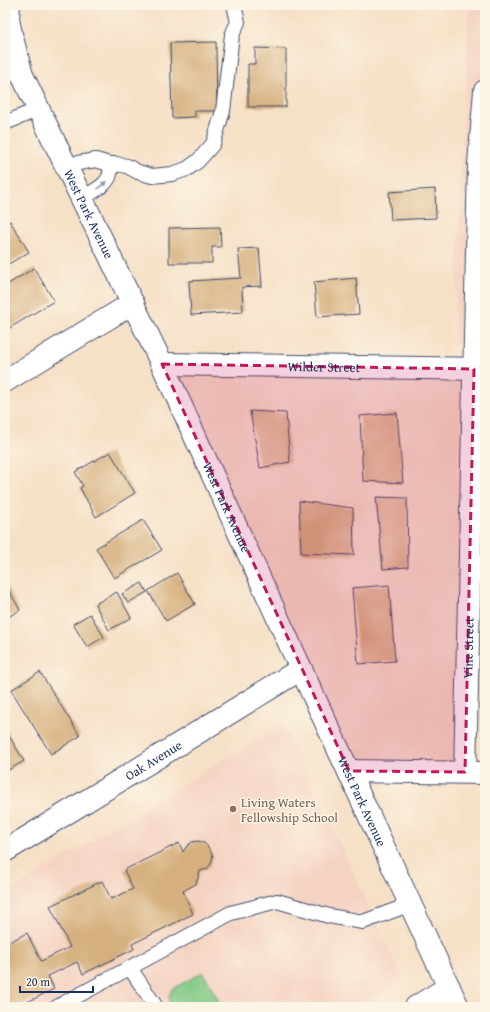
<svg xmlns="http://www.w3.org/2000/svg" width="490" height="1012" font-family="'Gentium Book Plus',serif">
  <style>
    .built { fill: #f5d3c2 }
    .green { fill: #82c984; stroke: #4e7c71 }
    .building { fill: #d5af7d }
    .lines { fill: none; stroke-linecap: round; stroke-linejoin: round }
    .service-casing { stroke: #3c4a6e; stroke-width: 16 }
    .minor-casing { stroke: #3c4a6e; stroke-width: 24 }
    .service { stroke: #fff; stroke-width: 14 }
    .minor { stroke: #fff; stroke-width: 22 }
    .oneway { fill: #8d97ae }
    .marked { fill: #c2185b; fill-opacity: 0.2; stroke: #c2185b; stroke-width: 3; stroke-dasharray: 8 5; stroke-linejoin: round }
    .education-dot { fill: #8d6e63; stroke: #fcf5e5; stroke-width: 1.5 }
    .labels { text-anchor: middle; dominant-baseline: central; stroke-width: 3; stroke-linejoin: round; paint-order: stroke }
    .street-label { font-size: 13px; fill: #1b2f5e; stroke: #fcf5e5 }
    .education-label { font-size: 13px; fill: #785e54; stroke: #fcf5e5; text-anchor: start }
  </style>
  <rect width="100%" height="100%" fill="#fcf5e5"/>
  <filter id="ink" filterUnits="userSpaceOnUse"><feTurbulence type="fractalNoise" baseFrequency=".025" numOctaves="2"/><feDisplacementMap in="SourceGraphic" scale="8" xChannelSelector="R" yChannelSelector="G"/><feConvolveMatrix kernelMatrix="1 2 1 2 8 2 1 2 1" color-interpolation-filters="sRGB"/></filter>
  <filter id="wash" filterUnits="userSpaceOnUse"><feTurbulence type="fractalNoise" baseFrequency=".012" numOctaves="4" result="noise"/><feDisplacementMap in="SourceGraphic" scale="16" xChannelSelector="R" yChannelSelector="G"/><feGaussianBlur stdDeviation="0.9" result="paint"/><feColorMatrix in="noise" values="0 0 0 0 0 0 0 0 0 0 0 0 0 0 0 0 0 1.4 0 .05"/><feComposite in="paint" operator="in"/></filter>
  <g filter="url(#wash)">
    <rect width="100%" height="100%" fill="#f6e0c6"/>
    <g class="built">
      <path d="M 469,5 L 485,5 L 485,343 L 454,343 Z"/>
      <path d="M 283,723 L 403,979 L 355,1007 L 5,1007 L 5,894 Z"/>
    </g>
    <path class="green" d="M 203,972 L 222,1007 L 170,1007 L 169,996 L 172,989 Z"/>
    <g id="blocks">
      <g class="building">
        <path d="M 216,42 L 217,111 L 195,111 L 195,117 L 172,118 L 170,43 Z"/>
        <path d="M 255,48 L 286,49 L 286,107 L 248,107 L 248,64 L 255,64 Z"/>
        <path d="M 435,189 L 436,218 L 391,220 L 389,192 Z"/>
        <path d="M 10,221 L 29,252 L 5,266 L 5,225 Z"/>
        <path d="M 220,227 L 221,247 L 212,247 L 212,263 L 169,263 L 169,228 Z"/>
        <path d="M 259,248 L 262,286 L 242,287 L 243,312 L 191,315 L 189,281 L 241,278 L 238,249 Z"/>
        <path d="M 34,268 L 54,301 L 8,329 L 5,324 L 5,286 Z"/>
        <path d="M 356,278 L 359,314 L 317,317 L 314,282 Z"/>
        <path d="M 250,411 L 286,413 L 290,462 L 260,468 Z"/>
        <path d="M 397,413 L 403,483 L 363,481 L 360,416 Z"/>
        <path d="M 110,452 L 135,493 L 96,517 L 80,488 L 83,486 L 75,472 Z"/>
        <path d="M 376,497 L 407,498 L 408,567 L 383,569 Z"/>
        <path d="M 299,501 L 353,508 L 354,555 L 301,553 Z"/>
        <path d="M 143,520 L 162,550 L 114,578 L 96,548 Z"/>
        <path d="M 177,573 L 195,604 L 166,621 L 148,591 Z"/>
        <path d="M 142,583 L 147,592 L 128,603 L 122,594 Z"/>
        <path d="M 389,585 L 395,661 L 358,664 L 352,588 Z"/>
        <path d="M 7,587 L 20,610 L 5,619 L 5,588 Z"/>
        <path d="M 117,592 L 131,618 L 109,630 L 95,604 Z"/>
        <path d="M 90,614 L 104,637 L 87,647 L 73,624 Z"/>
        <path d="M 40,672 L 80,736 L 51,754 L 11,690 Z"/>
        <path d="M 5,729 L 24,761 L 5,772 Z"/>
        <path d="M 198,841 L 204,843 L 209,848 L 213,856 L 211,864 L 207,869 L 200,871 L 196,884 L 183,891 L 193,914 L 132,944 L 134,949 L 83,974 L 77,962 L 48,976 L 54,989 L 17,1007 L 5,1007 L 5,944 L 27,933 L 41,961 L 70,947 L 50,906 L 102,881 L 111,899 L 133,889 L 124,870 L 179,843 L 183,852 L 187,846 L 192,842 Z"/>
      </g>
    </g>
  </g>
  <g filter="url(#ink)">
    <use href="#blocks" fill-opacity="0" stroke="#3c4a6e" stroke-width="1"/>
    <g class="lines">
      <g class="service-casing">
        <g id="service">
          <path d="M 5,123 L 39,109"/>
          <path d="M 66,165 L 96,160 L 109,164 L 116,164 L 127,166 L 138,172 L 152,176 L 172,174 L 187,169 L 198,161 L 213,144 L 223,111 L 232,35 L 238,22 L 234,5"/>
          <path d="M 82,198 C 94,191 116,182 109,164"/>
          <path d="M 470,562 L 485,562"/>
          <path d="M 130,968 L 156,1007"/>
          <path d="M 57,1007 L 231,913 L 277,901 L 329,916 L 363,922 L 411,904"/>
        </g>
      </g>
      <g class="minor-casing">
        <g id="minor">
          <path id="s1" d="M 9,5 L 8,19 L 11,34 L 22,75 L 162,364 L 301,669 L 458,1007"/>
          <path id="s2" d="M 162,364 L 485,369"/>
          <path d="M 5,381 L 133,303"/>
          <path d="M 349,771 L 485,773"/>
          <path id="s3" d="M 465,772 L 479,164 L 485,91"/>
          <path id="s4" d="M 5,851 L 301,669"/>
          <path d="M 416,1007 L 449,987"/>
        </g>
      </g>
      <use href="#service" class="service"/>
      <use href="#minor" class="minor"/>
    </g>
    <defs><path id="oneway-solid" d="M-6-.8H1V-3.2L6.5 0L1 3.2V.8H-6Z"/></defs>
    <use class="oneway" href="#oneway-solid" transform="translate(102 185) rotate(-39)"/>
  </g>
  <path class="marked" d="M 162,364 L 474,369 L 465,772 L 349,771 Z"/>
  <circle class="education-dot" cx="233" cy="809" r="4"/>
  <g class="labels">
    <g class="street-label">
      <text stroke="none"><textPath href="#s1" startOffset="226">West Park Avenue</textPath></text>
      <text stroke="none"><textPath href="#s2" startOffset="162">Wilder Street</textPath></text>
      <text stroke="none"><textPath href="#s1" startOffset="550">West Park Avenue</textPath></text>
      <text stroke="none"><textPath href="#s3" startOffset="124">Vine Street</textPath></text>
      <text stroke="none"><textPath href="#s4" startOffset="174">Oak Avenue</textPath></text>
      <text stroke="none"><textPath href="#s1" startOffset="874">West Park Avenue</textPath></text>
    </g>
    <g class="education-label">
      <text x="241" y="802">Living Waters<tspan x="241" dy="15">Fellowship School</tspan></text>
    </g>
  </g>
  <rect width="490" height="1012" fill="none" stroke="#fcf5e5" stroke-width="20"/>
  <path d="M20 986v6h73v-6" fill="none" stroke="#1b2f5e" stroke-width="2"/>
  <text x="26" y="986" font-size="12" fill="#1b2f5e" stroke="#fcf5e5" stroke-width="3" paint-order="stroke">20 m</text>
</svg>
